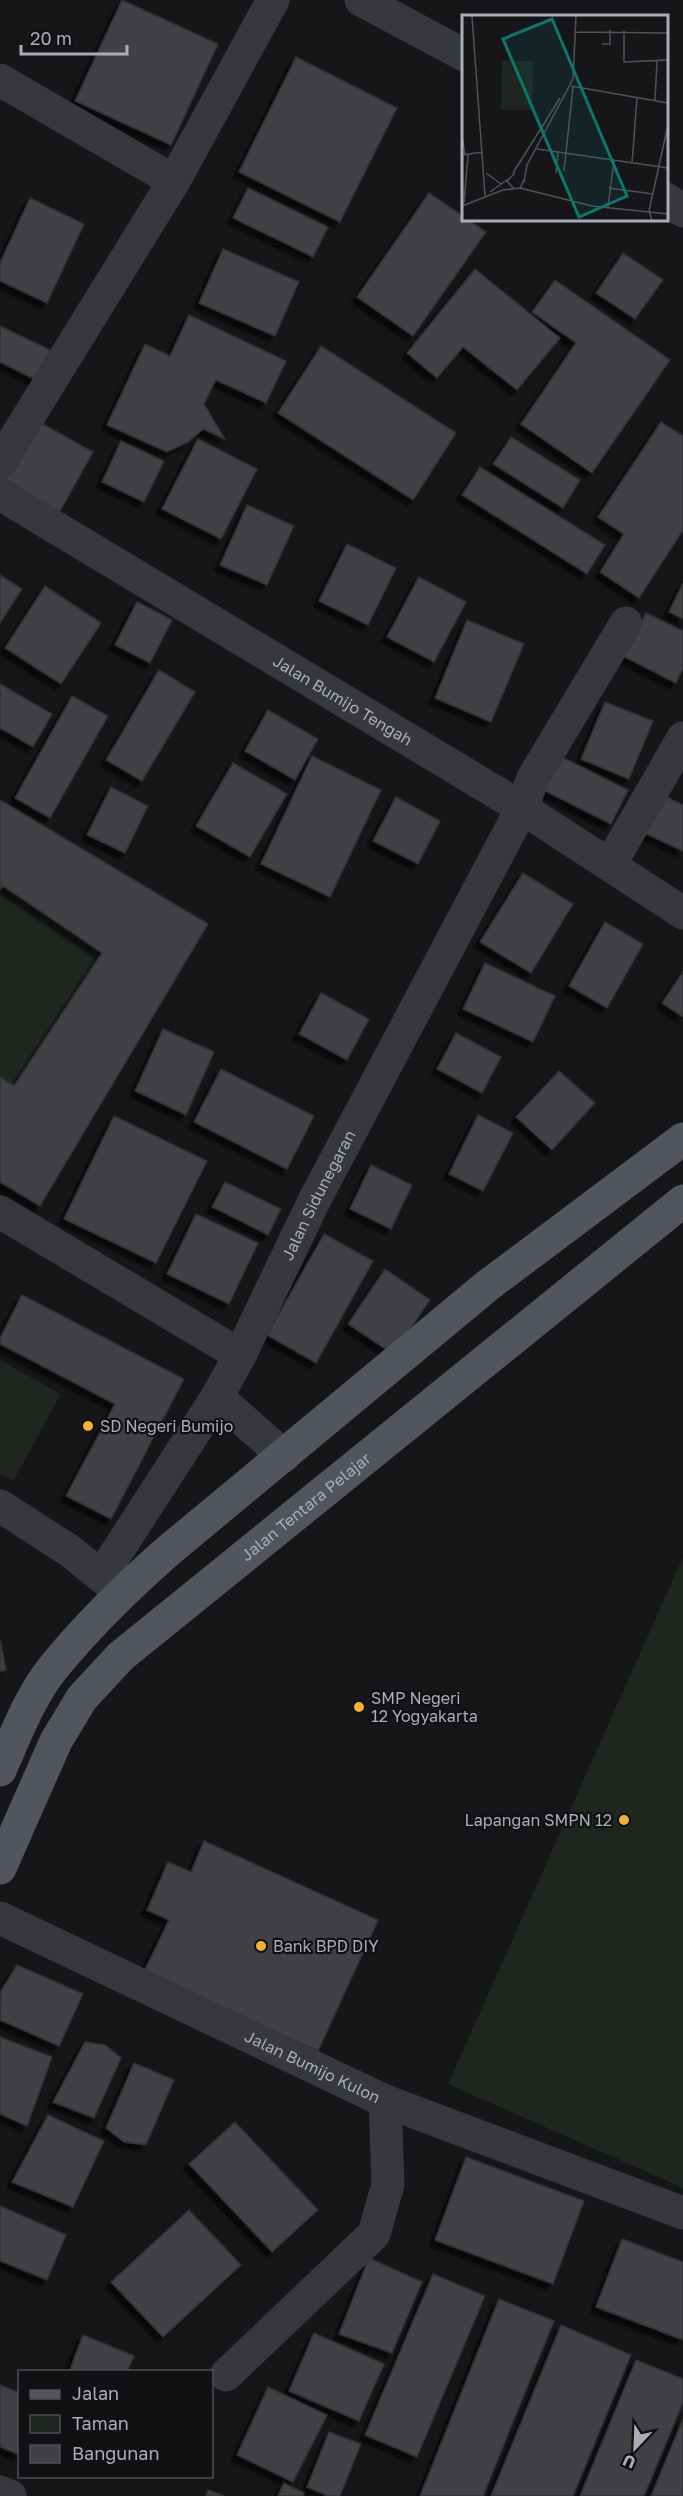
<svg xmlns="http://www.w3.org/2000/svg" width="683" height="2496" font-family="'Golos Text',sans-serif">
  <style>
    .green { fill: #1e261f }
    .building { fill: #404145; stroke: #303034; stroke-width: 1.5; filter: url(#shadow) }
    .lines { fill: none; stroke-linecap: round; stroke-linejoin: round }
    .minor { stroke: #37383d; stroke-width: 33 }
    .major { stroke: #53555c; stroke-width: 33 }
    .poi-dot { fill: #f2b134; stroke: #111113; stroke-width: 2 }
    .labels { text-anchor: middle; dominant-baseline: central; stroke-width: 4.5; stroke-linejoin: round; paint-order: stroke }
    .street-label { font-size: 16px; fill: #a8adb8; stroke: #111113 }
    .poi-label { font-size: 16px; fill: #a8adb8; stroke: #111113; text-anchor: start }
    .inset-road { fill: none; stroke: #505258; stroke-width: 1.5 }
    .view { fill: #0f766e; fill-opacity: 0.15; stroke: #0f766e; stroke-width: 3 }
    .inset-edge { fill: none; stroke: #a8adb8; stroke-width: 3 }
  </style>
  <defs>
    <filter id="shadow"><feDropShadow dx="-5.5" dy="5.5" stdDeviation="1.5" flood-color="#0009"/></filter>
  </defs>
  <rect width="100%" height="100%" fill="#161618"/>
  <g class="green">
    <path d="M 3,886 L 102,953 L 14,1086 L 0,1077 L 0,890 Z"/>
    <path d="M 0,1360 L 61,1394 L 13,1481 L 0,1474 Z"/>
    <path d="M 683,1557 L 683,2188 L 448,2084 Z"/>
  </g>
  <g class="building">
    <path d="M 122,0 L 218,44 L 171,145 L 75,101 Z"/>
    <path d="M 296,57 L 397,108 L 340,222 L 239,172 Z"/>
    <path d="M 248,188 L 328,227 L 313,257 L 233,218 Z"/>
    <path d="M 429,193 L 486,232 L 413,336 L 357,297 Z"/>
    <path d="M 30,198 L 84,224 L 47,303 L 0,281 L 0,263 Z"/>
    <path d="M 223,249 L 299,282 L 275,336 L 199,303 Z"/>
    <path d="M 623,253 L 663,280 L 635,319 L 596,293 Z"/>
    <path d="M 475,269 L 560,338 L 517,390 L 463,347 L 437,378 L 407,353 Z"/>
    <path d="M 555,280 L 670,360 L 592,473 L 521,424 L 576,343 L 532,312 Z"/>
    <path d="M 189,315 L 286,361 L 266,403 L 216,380 L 204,404 L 225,439 L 203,429 L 188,442 L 167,452 L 107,425 L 145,344 L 170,356 Z"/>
    <path d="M 0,326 L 50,350 L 36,380 L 0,362 Z"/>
    <path d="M 321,346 L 456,433 L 413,500 L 278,413 Z"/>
    <path d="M 32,418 L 93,452 L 59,513 L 0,480 Z"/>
    <path d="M 661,422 L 683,436 L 683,530 L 639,598 L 600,572 L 624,534 L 598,517 Z"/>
    <path d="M 511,437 L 580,480 L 563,508 L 493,464 Z"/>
    <path d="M 198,439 L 257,469 L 221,539 L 162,509 Z"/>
    <path d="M 121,441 L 164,461 L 144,502 L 102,482 Z"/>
    <path d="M 480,467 L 605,545 L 587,574 L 462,495 Z"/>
    <path d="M 247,505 L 294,526 L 267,585 L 220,565 Z"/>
    <path d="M 347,544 L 396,568 L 368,625 L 319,601 Z"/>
    <path d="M 0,575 L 22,589 L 0,623 Z"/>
    <path d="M 419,577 L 466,602 L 434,662 L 387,637 Z"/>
    <path d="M 683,583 L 683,619 L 669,612 Z"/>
    <path d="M 45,586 L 101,623 L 61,684 L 5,648 Z"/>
    <path d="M 137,602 L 172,620 L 150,663 L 115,645 Z"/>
    <path d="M 646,613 L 683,631 L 683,668 L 676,683 L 624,657 Z"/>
    <path d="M 467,620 L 524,644 L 491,722 L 435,698 Z"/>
    <path d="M 159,670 L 195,692 L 142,781 L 106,760 Z"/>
    <path d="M 0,684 L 52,714 L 33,747 L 0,728 Z"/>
    <path d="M 72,696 L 108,716 L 50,818 L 15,798 Z"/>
    <path d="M 605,702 L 653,721 L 629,779 L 581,759 Z"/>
    <path d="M 268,710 L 318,739 L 295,780 L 245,751 Z"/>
    <path d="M 558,755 L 628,790 L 611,824 L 541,789 Z"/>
    <path d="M 312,756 L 381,790 L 330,897 L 261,864 Z"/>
    <path d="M 233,763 L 287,794 L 250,857 L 196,826 Z"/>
    <path d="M 111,787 L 148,806 L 125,853 L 87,835 Z"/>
    <path d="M 660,794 L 683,805 L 683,851 L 642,832 Z"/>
    <path d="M 396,797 L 440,821 L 418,864 L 373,841 Z"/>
    <path d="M 0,800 L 208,924 L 40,1206 L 0,1182 L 0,1077 L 14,1086 L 102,953 L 3,886 L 0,890 Z"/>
    <path d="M 523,873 L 573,904 L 531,973 L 480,942 Z"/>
    <path d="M 605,922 L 643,944 L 607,1008 L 569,986 Z"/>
    <path d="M 485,963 L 555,996 L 533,1042 L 463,1009 Z"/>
    <path d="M 683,972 L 683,1017 L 662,1003 Z"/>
    <path d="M 321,993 L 369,1019 L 347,1060 L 299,1034 Z"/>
    <path d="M 163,1029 L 214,1052 L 186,1115 L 135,1091 Z"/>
    <path d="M 456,1033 L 501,1057 L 482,1093 L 437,1069 Z"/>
    <path d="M 221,1069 L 314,1116 L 287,1169 L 194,1122 Z"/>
    <path d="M 559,1071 L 595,1103 L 552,1150 L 516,1117 Z"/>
    <path d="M 478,1115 L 513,1133 L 483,1191 L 449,1174 Z"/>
    <path d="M 114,1116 L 207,1161 L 156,1263 L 64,1219 Z"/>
    <path d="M 371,1165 L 412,1185 L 391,1229 L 350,1209 Z"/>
    <path d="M 225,1182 L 281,1209 L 268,1235 L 212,1207 Z"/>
    <path d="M 196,1214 L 258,1243 L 229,1304 L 167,1274 Z"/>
    <path d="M 324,1234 L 373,1261 L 316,1363 L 267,1335 Z"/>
    <path d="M 385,1269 L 430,1300 L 393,1354 L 348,1324 Z"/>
    <path d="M 22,1295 L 184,1379 L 111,1519 L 66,1496 L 115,1404 L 0,1344 L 0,1338 Z"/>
    <path d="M 0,1639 L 6,1670 L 0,1671 Z"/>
    <path d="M 204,1841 L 378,1920 L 318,2051 L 144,1972 L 169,1920 L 147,1910 L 168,1862 L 191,1872 Z"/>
    <path d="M 17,1965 L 83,1994 L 59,2046 L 0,2020 L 1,1991 Z"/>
    <path d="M 0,2037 L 52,2057 L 27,2126 L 0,2114 Z"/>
    <path d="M 85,2042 L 105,2045 L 121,2058 L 94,2118 L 53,2102 Z"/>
    <path d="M 134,2063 L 174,2080 L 146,2145 L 124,2142 L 106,2128 Z"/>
    <path d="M 48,2115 L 104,2141 L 73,2207 L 12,2182 Z"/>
    <path d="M 235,2122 L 318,2210 L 272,2252 L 189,2164 Z"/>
    <path d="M 466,2157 L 584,2201 L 553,2284 L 435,2240 Z"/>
    <path d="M 0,2206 L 66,2235 L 47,2280 L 0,2261 Z"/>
    <path d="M 189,2210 L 241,2265 L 163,2337 L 111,2282 Z"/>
    <path d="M 622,2239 L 683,2262 L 683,2340 L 596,2307 Z"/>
    <path d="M 369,2258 L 422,2282 L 392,2353 L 339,2334 Z"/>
    <path d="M 433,2274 L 485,2296 L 417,2457 L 365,2435 Z"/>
    <path d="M 499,2299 L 554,2321 L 483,2496 L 420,2496 Z"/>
    <path d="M 561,2325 L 631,2355 L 573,2496 L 491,2496 Z"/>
    <path d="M 314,2333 L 384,2364 L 359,2421 L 289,2391 Z"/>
    <path d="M 83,2335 L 134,2356 L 127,2372 L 69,2372 Z"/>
    <path d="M 636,2360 L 683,2379 L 683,2402 L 644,2496 L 580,2496 Z"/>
    <path d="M 0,2385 L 20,2393 L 20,2455 L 0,2447 Z"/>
    <path d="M 268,2387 L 327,2415 L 293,2482 L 237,2455 Z"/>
    <path d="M 683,2419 L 683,2496 L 651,2496 Z"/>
    <path d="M 329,2432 L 361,2444 L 340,2496 L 328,2496 L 307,2487 Z"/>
    <path d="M 284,2483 L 304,2493 L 303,2496 L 278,2496 Z"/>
    <path d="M 208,2490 L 225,2496 L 206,2496 Z"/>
  </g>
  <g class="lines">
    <g class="minor">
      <path d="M 361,0 L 464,55"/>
      <path d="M 0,80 L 174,181"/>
      <path d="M 666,199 L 683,211"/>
      <path d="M 0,463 L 174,181 L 273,0"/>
      <path id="s1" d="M 0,494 L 522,808 L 683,913"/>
      <path d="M 611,863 L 683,738"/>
      <path d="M 0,1212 L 240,1355"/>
      <path d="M 217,1397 L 284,1456"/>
      <path d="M 0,1506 L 70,1551 L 118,1590"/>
      <path id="s2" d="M 102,1575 L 217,1397 L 240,1355 L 315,1199 L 522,808 L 533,778 L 626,623"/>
      <path id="s3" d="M 0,1918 L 385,2101 L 388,2184 L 374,2234 L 226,2375"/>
      <path d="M 385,2101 L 683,2213"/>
      <path d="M 0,2492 L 10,2496"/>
    </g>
    <g class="major">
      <path d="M 0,1770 C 15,1737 30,1696 53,1668 C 87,1626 127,1587 168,1551 L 487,1286 L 683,1139"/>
      <path id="s4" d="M 0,1868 L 56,1741 L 82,1698 L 121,1656 L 683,1201"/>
    </g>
  </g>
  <g class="poi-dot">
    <circle cx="88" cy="1426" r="6"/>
    <circle cx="359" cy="1707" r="6"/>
    <circle cx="624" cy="1820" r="6"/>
    <circle cx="261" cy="1946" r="6"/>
  </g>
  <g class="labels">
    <g class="street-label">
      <text stroke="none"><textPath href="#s1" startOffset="400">Jalan Bumijo Tengah</textPath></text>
      <text stroke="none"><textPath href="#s2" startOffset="438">Jalan Sidunegaran</textPath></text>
      <text stroke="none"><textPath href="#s4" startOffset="484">Jalan Tentara Pelajar</textPath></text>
      <text stroke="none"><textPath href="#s3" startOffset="346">Jalan Bumijo Kulon</textPath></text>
    </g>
    <g class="poi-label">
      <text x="100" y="1426">SD Negeri Bumijo</text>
      <text x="371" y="1698">SMP Negeri<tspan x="371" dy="18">12 Yogyakarta</tspan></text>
      <text x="612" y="1820" text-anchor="end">Lapangan SMPN 12</text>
      <text x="273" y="1946">Bank BPD DIY</text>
    </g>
  </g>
  <g transform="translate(462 15)">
    <rect width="206" height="206" fill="#161618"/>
    <path d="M 40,46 L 71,46 L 70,95 L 39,95 Z" fill="#1e261f"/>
    <path class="inset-road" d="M 10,1 L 23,181M 162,16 L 162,47 L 206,45M 113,17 L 206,18M 140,29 L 148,29 L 148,15M 109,71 L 206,88M 193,86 L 195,46M 0,120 L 3,140M 75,134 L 206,153M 0,140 L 21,137M 170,148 L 175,83M 102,156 L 111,72M 24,158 L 39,169M 51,158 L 98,83M 94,158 L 96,138M 62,167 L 65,150 L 111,64 L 114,1M 58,173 L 130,191 L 206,199M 147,173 L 191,179M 52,174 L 45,166 L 53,158M 28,177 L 46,164M 2,188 L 6,140M 0,191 L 41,175 L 58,173 L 62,165M 146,192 L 152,146M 190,205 L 187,196 L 206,110"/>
    <path class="view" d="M 90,4 L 165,181 L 117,202 L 41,24 Z"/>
    <rect width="206" height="206" class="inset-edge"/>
  </g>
  <rect x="18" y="2370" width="195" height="108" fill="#111113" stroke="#4d4f55" stroke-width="1.5"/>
  <rect x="30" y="2390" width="30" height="9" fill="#53555c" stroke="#4d4f55" stroke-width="1.5"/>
  <text x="72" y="2400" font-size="18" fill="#a8adb8">Jalan</text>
  <rect x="30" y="2415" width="30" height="18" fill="#1e261f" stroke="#4d4f55" stroke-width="1.5"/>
  <text x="72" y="2430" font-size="18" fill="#a8adb8">Taman</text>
  <rect x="30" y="2445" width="30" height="18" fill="#404145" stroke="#4d4f55" stroke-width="1.5"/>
  <text x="72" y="2460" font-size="18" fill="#a8adb8">Bangunan</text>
  <g transform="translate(635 2448) rotate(203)" stroke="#111113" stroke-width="4.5" paint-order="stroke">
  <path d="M0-4.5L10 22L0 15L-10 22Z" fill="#a8adb8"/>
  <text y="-9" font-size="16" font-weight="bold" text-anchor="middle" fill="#a8adb8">U</text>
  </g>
  <path d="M21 45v9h106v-9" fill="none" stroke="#a8adb8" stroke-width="3"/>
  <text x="30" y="45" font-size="18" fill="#a8adb8" stroke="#111113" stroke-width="4.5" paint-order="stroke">20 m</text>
</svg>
